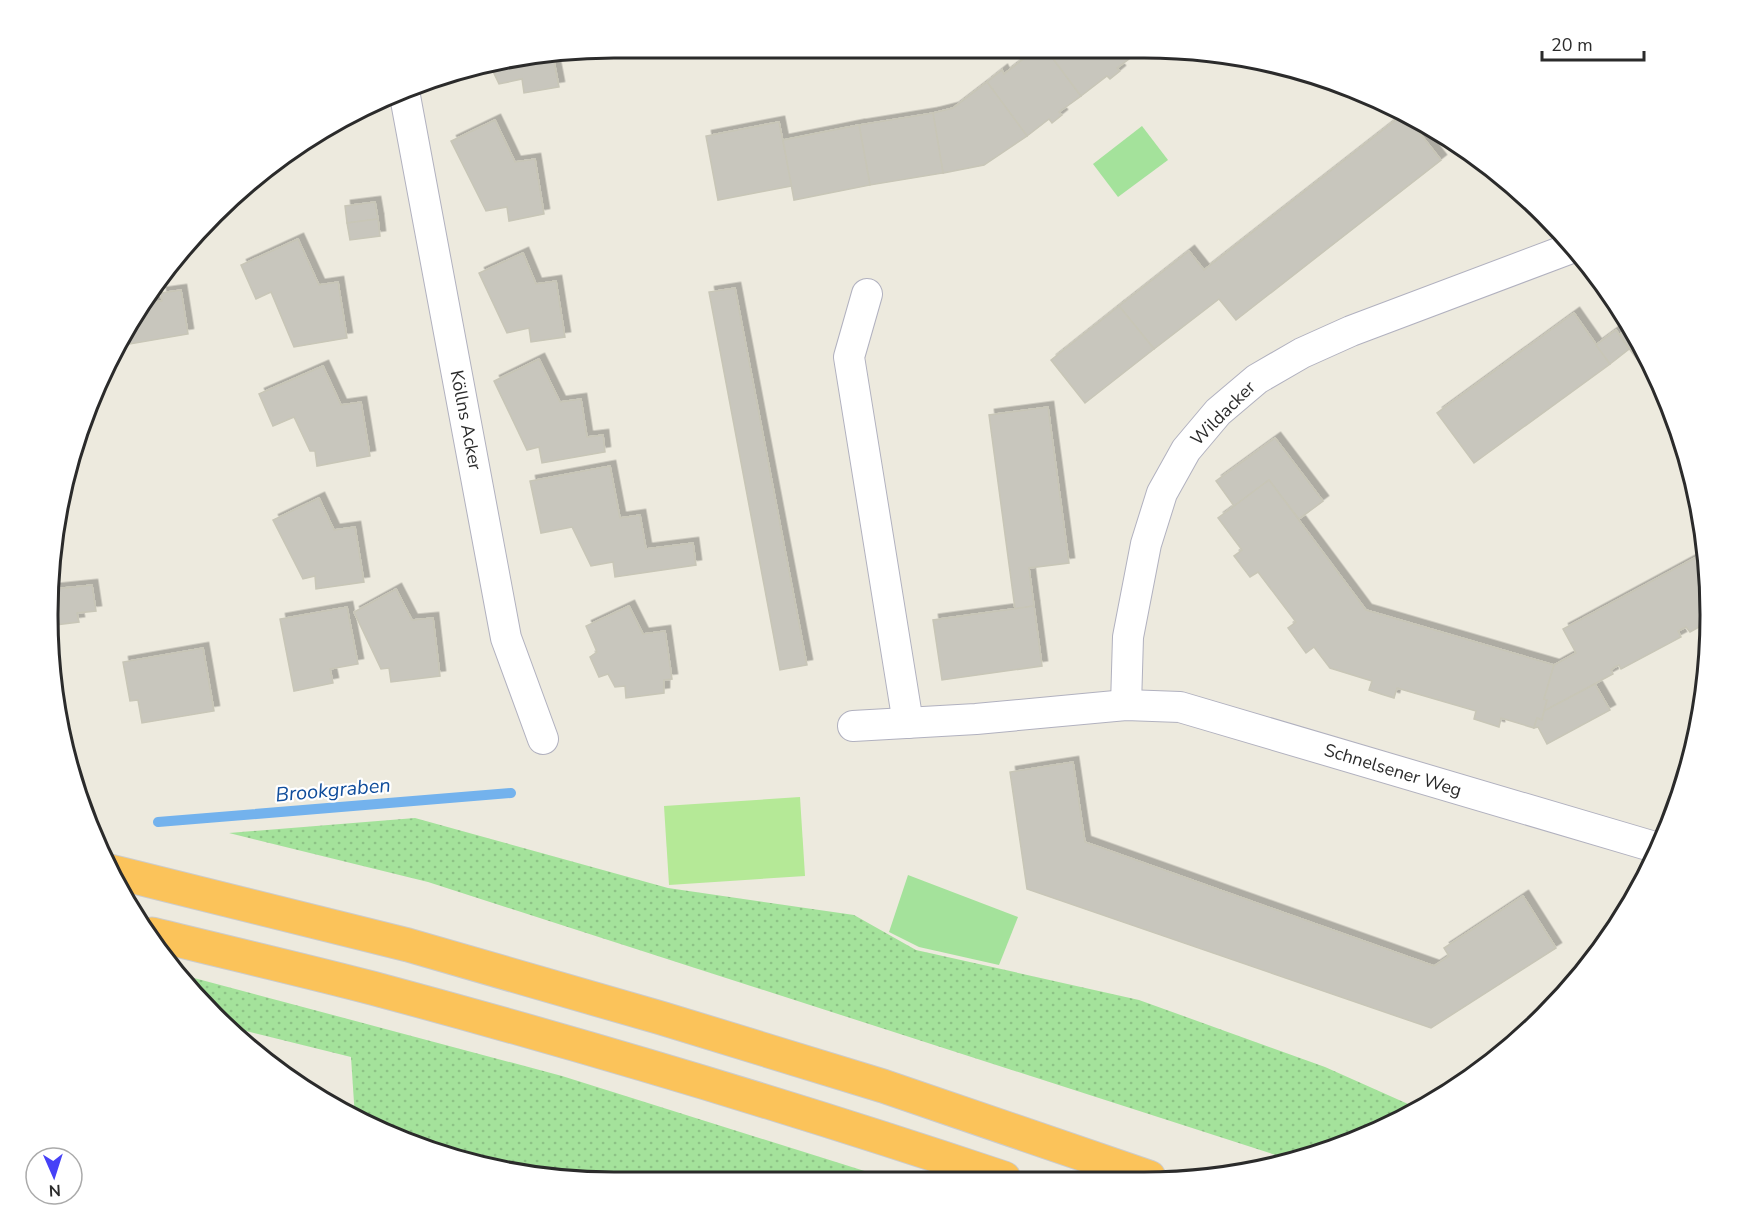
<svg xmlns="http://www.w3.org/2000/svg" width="1758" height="1230" font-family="'Nunito Sans',sans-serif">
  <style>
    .grass { fill: url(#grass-dots) }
    .park { fill: #a4e29b }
    .pitch { fill: #b5e997 }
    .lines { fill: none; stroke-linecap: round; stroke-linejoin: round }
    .stream { stroke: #73b2ed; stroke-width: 10 }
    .building { fill: #c8c6bd; stroke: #c8c6b7; stroke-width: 1.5; filter: url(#shadow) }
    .street-casing { stroke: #b1b1bf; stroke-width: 32 }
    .highway-casing { stroke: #ccc; stroke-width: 35 }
    .street { stroke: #fff; stroke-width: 30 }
    .highway { stroke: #fbc35a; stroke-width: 33 }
    .labels { text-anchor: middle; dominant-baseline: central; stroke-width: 4.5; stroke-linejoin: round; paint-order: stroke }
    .street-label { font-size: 18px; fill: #2b2b2b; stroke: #fff }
    .water-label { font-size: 20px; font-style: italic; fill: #104d9b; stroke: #fff }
    .rim { fill: none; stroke: #2b2b2b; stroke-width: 3 }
  </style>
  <defs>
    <pattern id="grass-dots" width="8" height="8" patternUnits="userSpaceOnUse" patternTransform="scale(1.5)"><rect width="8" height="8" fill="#a4e29b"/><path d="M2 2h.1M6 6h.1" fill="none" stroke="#8dc286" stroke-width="1.8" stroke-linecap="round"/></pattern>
    <filter id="shadow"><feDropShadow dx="5.5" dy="-5.5" stdDeviation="0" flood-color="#0004"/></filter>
  </defs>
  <rect width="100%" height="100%" fill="#edeade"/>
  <g class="grass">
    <path d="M 415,818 L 668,888 L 854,915 L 916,950 L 1139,1000 L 1325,1067 L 1417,1108 L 1393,1124 L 1282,1157 L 428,882 L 229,833 Z"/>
    <path d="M 179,974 L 562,1076 L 890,1179 L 578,1181 L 469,1163 L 365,1124 L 355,1118 L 351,1057 L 230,1027 L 189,989 Z"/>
  </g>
  <g class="park">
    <path d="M 1142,126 L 1168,160 L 1118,197 L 1093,164 Z"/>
    <path d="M 908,875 L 1018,917 L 999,965 L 919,947 L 889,932 Z"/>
  </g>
  <path class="pitch" d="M 800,797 L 805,876 L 669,885 L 664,806 Z"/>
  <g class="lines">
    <path class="stream" d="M 158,822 L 511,793"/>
  </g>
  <g class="building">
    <path d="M 1032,48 L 1045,48 L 1081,96 L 1059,112 L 1062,115 L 1052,123 L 1049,119 L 1027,136 L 987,82 L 1002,70 L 1004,74 L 1027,56 L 1025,53 Z"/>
    <path d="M 1045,48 L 1144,48 L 1117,68 L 1120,71 L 1110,79 L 1107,76 L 1081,96 Z"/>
    <path d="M 553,56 L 559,87 L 524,93 L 522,79 L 499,84 L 490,65 Z"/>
    <path d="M 987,82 L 1027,136 L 984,165 L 943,173 L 933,113 L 953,108 Z"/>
    <path d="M 933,113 L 943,173 L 870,185 L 859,125 Z"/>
    <path d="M 1402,115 L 1407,117 L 1441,160 L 1236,320 L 1219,299 L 1154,349 L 1119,306 L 1189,251 L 1204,270 Z"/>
    <path d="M 495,120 L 515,162 L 535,159 L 544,214 L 509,221 L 507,207 L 486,211 L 451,141 Z"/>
    <path d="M 779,122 L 792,186 L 718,200 L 706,136 Z"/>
    <path d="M 859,125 L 870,185 L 794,200 L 783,140 Z"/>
    <path d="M 375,202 L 378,219 L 347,223 L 345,206 Z"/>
    <path d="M 378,219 L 380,236 L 350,240 L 347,223 Z"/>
    <path d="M 298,239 L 319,285 L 338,282 L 347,338 L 294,347 L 271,292 L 256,299 L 241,265 Z"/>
    <path d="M 523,253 L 536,284 L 556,281 L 565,337 L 531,342 L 529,328 L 507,333 L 479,273 Z"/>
    <path d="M 735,288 L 807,665 L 780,670 L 709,292 Z"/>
    <path d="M 181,290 L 188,334 L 130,344 L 129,338 L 150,303 L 162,301 L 161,293 Z"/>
    <path d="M 1119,306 L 1154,349 L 1085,403 L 1051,360 Z"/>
    <path d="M 1574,313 L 1610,364 L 1474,463 L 1437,413 Z"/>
    <path d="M 1630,326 L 1634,331 L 1660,390 L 1619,335 Z"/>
    <path d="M 1616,330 L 1629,349 L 1610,364 L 1596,345 Z"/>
    <path d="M 539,359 L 560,402 L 581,399 L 587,437 L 603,435 L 605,452 L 542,463 L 539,447 L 527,450 L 494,381 Z"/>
    <path d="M 323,366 L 341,405 L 361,402 L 370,456 L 317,466 L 315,451 L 310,451 L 294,417 L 273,426 L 259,394 Z"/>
    <path d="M 1048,407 L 1069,563 L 1029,568 L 1034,606 L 1015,609 L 989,415 Z"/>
    <path d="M 1275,438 L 1323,501 L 1299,519 L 1269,480 L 1234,506 L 1216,481 Z"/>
    <path d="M 610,466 L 620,518 L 640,515 L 646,549 L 693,543 L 696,565 L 615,577 L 613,562 L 591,566 L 572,527 L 541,533 L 530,481 Z"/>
    <path d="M 1269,480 L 1366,610 L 1554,665 L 1544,699 L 1547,700 L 1542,720 L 1537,718 L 1534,728 L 1501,718 L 1499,727 L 1474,719 L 1476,711 L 1397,688 L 1394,698 L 1381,694 L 1369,690 L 1372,681 L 1330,668 L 1314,647 L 1306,653 L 1288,628 L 1296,622 L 1258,572 L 1250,577 L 1234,556 L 1242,550 L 1218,518 Z"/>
    <path d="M 319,498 L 334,530 L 355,527 L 364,582 L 316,589 L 315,576 L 303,579 L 273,520 Z"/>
    <path d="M 1704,553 L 1706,557 L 1708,622 L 1690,632 L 1686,627 L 1678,631 L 1681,637 L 1621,669 L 1619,665 L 1615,667 L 1611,670 L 1613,674 L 1544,711 L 1547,700 L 1544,699 L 1554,665 L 1576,653 L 1563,629 Z"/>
    <path d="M 92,585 L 96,611 L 77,613 L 79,622 L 56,625 L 54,589 Z"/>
    <path d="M 396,589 L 412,620 L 433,618 L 440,676 L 391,682 L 389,668 L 381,669 L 354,612 Z"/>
    <path d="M 629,606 L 643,634 L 665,631 L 672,679 L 664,680 L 664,693 L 626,698 L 625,686 L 615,687 L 608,674 L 599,677 L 590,657 L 597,652 L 586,626 Z"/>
    <path d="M 1034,606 L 1042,666 L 942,680 L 933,620 Z"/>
    <path d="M 347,607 L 358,664 L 330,669 L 333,683 L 294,691 L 280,619 Z"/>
    <path d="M 203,648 L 214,711 L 142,723 L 138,700 L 130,701 L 123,662 Z"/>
    <path d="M 1595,684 L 1610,710 L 1547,744 L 1538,727 L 1534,728 L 1537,718 L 1542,720 L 1544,711 Z"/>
    <path d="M 1073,762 L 1085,842 L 1434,966 L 1449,956 L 1444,948 L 1523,896 L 1556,948 L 1431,1028 L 1027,889 L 1010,772 Z"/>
  </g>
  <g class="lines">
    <g class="street-casing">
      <g id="street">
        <path d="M 405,96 L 506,638 L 543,739"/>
        <path d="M 867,294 L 849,357 L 908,723"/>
        <path d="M 1126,705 L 1128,637 L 1146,544 L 1162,493 L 1186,450 L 1218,412 L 1257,379 L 1302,353 L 1351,331 L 1574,247"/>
        <path d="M 853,726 L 976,719 L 1126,705 L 1180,707 L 1658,848"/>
      </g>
    </g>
    <g class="highway-casing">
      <g id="highway">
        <path d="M 110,871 L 408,945 L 661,1018 L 883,1086 L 1149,1177"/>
        <path d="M 152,934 C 225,952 299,969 372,988 C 584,1045 795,1108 1004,1178"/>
      </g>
    </g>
    <use href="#street" class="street"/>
    <use href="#highway" class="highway"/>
  </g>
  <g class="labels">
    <g class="street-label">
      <text transform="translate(1223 413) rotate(-45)">Wildacker</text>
      <text transform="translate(466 420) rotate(79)">Köllns Acker</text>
      <text transform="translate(1393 770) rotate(17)">Schnelsener Weg</text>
    </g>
    <g class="water-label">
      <text transform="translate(333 790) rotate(-5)">Brookgraben</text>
    </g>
  </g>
  <path d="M0 0H1758V1230H0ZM614 58H1144A556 556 0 0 1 1700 614V616A556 556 0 0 1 1144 1172H614A556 556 0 0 1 58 616V614A556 556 0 0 1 614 58Z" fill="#fff" fill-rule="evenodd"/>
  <path class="rim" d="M614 58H1144A556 556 0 0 1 1700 614V616A556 556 0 0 1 1144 1172H614A556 556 0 0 1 58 616V614A556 556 0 0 1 614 58Z"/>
  <g transform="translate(54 1176) rotate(177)"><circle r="28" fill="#ffffff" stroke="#aaaaaa" stroke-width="1.5"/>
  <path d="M0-4.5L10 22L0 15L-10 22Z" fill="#4641f7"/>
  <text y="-9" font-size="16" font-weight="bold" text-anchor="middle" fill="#2b2b2b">N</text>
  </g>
  <path d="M1542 51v9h102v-9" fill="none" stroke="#2b2b2b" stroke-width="3"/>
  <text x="1551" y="51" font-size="18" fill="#2b2b2b" stroke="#ffffff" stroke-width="4.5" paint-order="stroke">20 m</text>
</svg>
